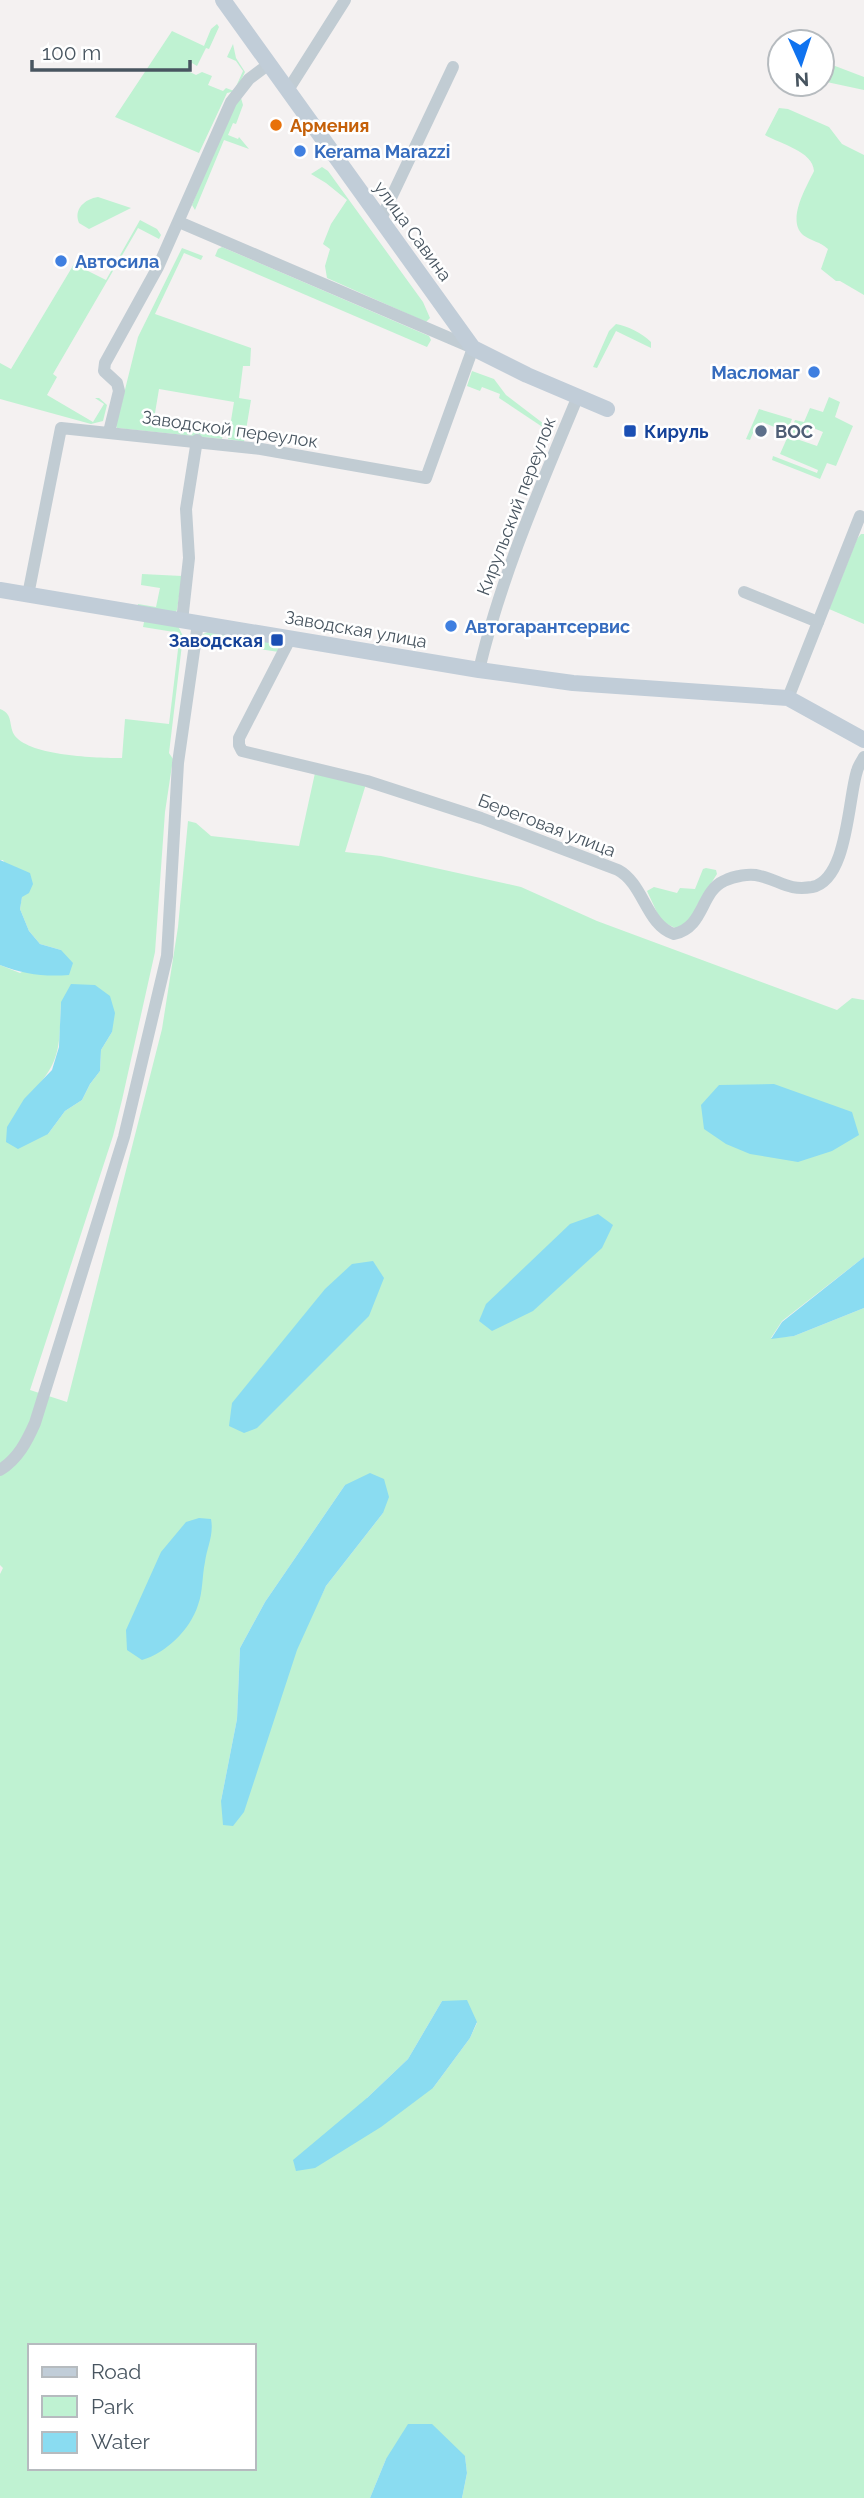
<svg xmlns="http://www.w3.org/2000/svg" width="864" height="2498" font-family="Raleway,sans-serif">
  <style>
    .green { fill: #bff2d2; fill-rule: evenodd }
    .water { fill: #8adcf1 }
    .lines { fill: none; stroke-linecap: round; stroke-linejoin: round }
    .street { stroke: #c1ccd3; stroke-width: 12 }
    .secondary { stroke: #c1cdd8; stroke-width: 16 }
    .food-dot { fill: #e8710a; stroke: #fff; stroke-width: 2.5 }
    .shop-dot { fill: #3f7fe0; stroke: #fff; stroke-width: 2.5 }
    .transit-dot { fill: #1a4fb4; stroke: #fff; stroke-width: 2.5 }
    .service-dot { fill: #5c6f8a; stroke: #fff; stroke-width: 2.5 }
    .labels { text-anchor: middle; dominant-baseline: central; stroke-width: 5; stroke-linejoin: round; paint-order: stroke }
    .food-label { font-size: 18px; font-weight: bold; fill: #c56008; stroke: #fff; text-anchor: start }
    .shop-label { font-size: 18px; font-weight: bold; fill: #366cbe; stroke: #fff; text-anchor: start }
    .street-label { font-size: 18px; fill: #485560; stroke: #fff }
    .transit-label { font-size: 18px; font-weight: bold; fill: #164399; stroke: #fff; text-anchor: start }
    .service-label { font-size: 18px; font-weight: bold; fill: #4e5e75; stroke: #fff; text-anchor: start }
  </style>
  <rect width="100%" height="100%" fill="#f4f1f1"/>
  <g class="green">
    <path d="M 217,24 L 219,27 L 209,49 L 206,48 L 197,66 L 192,63 L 188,71 L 196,75 L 202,72 L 212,76 L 208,85 L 223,91 L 226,88 L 234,91 L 243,71 L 236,61 L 227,57 L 233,44 L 236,58 L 245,72 L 236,91 L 227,93 L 199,153 L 115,117 L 172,31 L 204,46 L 211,29 Z"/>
    <path d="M 822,61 L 864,77 L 864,90 L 822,81 Z"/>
    <path d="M 241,98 L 243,105 L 236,124 L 233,123 L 228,135 L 238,139 L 239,137 L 249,149 L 224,140 L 195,210 L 192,205 L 232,107 Z"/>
    <path d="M 779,108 L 788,109 L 829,127 L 842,144 L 864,155 L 864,295 L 840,281 L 836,281 L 821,269 L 828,249 C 821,242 811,241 803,235 C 786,220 807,186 814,171 C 813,151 780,144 765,135 Z"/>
    <path d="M 322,167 L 328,171 L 423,302 L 430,318 L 426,322 L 327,278 L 325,266 L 330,249 L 323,244 L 331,224 L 347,200 L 326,183 L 311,174 Z"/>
    <path d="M 98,197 L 131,208 L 89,229 L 79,223 C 73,209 85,199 98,197 Z"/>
    <path d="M 140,220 L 157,229 L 161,235 L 159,239 L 138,228 L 53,374 L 57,377 L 47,395 L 93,422 L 104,404 L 95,398 L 99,398 L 107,405 L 103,421 L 91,424 L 0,399 L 0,363 L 11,369 L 74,264 L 106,280 Z"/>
    <path d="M 222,247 L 429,336 L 431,340 L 427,347 L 215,256 L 218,249 Z"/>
    <path d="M 182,248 L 203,256 L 201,260 L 184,253 L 155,314 L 251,348 L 250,366 L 243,366 L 239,398 L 251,400 L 244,442 L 228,439 L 234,402 L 159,389 L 153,425 L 190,432 L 196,427 L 223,433 L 222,439 L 117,428 L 116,426 L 138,337 Z"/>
    <path d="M 616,324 C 628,326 642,333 651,342 L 651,348 L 616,331 L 597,368 L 593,367 L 609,331 Z"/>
    <path d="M 472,371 L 494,379 L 506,395 L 544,424 L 544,428 L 499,398 L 500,394 L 482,387 L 480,391 L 467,386 Z"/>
    <path d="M 829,397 L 840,402 L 835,417 L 853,426 L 836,466 L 827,463 L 820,479 L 772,460 L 773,456 L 817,473 L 818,470 L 780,454 L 788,436 L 817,446 L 823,432 L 811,427 L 806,439 L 790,432 L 795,420 L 804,422 L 810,408 L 823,412 Z"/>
    <path d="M 759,409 L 792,419 L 787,432 L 762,422 L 760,427 L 756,426 L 750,440 L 746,439 Z"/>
    <path d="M 861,534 L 864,534 L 864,624 L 829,609 L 857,539 Z"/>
    <path d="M 142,574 L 182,576 L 177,610 L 175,613 L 137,608 L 138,604 L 156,607 L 160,588 L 141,585 Z"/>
    <path d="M 149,621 L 178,626 L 183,636 L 169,753 L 173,759 L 165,812 L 155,952 L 122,1100 L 113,1136 L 30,1390 L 67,1402 L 162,1029 L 178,927 L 188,821 L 196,823 L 211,836 L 299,846 L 315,773 L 366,784 L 345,852 L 381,856 L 521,887 L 597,921 L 837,1010 L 852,998 L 864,1000 L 864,1257 L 782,1321 L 771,1338 L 794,1336 L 864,1308 L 864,2498 L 462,2498 L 467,2473 L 465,2456 L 386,2459 L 370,2498 L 0,2498 L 0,1574 L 3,1568 L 0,1565 L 0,965 L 20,973 L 61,950 L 40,944 L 29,931 L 20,909 L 22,896 L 3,860 L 0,860 L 0,709 C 14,714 8,726 15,736 C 31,756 97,758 122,758 L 125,719 L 169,724 L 180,633 L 143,627 L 144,622 ZM 61,1002 L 112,1032 L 101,1050 L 100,1071 L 90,1084 L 82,1100 L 65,1111 L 48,1134 L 40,1083 C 63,1057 59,1035 61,1002 ZM 345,1485 L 383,1513 L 326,1586 L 221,1801 L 237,1719 L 240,1648 L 265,1602 ZM 442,2001 L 477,2023 L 470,2038 L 433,2088 L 367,2098 L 408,2059 ZM 30,2346 L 254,2346 L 254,2468 L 30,2468 Z"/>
    <path d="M 208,632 L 279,643 L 279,652 L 205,641 L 202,642 L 203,634 Z"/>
    <path d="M 706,868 L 716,870 L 717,874 L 697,905 L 694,917 L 677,929 L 661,921 L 647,891 L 654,887 L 677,893 L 680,888 L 695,889 L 703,869 Z"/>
  </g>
  <g class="water">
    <path d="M 0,860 L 30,873 L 33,884 L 29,893 L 22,897 L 20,909 L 29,931 L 40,944 L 61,950 L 73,963 L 69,975 C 44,977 23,974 0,965 Z"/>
    <path d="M 71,984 L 95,985 L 110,996 L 115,1013 L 112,1032 L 101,1050 L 100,1071 L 90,1084 L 82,1100 L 65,1111 L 48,1134 L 18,1149 L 6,1142 L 7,1127 L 24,1099 L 52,1070 L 59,1047 L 61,1002 Z"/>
    <path d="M 774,1084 L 852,1112 L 859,1135 L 832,1151 L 798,1162 L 750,1154 L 726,1144 L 704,1129 L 701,1105 L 719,1085 Z"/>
    <path d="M 598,1214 L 613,1225 L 602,1248 L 533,1311 L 492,1331 L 479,1321 L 486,1304 L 570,1224 Z"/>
    <path d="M 864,1257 L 864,1308 L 794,1336 L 771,1339 L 782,1322 Z"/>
    <path d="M 373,1261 L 384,1278 L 369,1316 L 257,1428 L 244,1433 L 229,1426 L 232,1403 L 325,1289 L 352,1264 Z"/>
    <path d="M 370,1473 L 384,1479 L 389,1497 L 383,1513 L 326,1586 L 297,1650 L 244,1812 L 233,1826 L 223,1825 L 221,1801 L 237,1719 L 240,1648 L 265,1602 L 345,1485 Z"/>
    <path d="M 199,1518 L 211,1519 C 214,1535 207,1547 205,1562 C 202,1576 203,1592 198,1605 C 190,1630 166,1653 142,1660 L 127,1650 L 126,1630 L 161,1552 L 186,1522 Z"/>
    <path d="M 467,2000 L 477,2022 L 470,2038 L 433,2088 L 381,2127 L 315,2168 L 296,2171 L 293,2160 L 367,2098 L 408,2059 L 442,2001 Z"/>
    <path d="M 408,2424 L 432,2424 L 465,2456 L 467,2473 L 462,2498 L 370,2498 L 386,2459 Z"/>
  </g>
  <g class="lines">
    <g class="street">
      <path d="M 288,90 L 345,0"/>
      <path d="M 381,219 L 453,67"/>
      <path d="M 109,432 L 119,391 L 117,383 L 104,371 L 105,363 L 158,267 L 231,102 L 249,79 L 269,64"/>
      <path d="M 744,592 L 818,622"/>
      <path d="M 28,595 L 61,428 L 261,449 L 426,478 L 473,348 L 179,222"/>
      <path d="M 182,621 L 189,558 L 186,509 L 197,440"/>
      <path d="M 291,637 L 239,738 L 239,745 L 242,751 L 367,781 L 481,818 L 618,870 C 644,884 646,925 674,934 C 705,927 700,892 724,881 C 734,876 750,873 760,876 C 781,881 788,891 812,887 C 848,880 848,798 857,771 C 858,766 862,761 864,757"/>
      <path d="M 479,670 C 501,576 541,485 578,396"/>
      <path d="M 788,698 L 860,516"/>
      <path d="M 0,1470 C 18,1459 27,1441 35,1423 L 124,1137 L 167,956 L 178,763 L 198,623"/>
    </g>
    <g class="secondary">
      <path d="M 223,0 L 473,348 L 527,375 L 607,409"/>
      <path d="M 0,590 L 479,670 L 573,683 L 788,698 L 864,740"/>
    </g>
  </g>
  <circle class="food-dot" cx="276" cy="125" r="7"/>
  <g class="shop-dot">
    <circle cx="300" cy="151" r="7"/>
    <circle cx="61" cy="261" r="7"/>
    <circle cx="814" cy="372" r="7"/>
    <circle cx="451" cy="626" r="7"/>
  </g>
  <g class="transit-dot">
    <rect x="623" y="424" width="14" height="14" rx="3.5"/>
    <rect x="270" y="633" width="14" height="14" rx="3.5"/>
  </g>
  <circle class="service-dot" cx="761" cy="431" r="7"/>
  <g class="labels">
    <g class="food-label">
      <text x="290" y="125">Армения</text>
    </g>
    <g class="shop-label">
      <text x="314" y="151">Kerama Marazzi</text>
      <text x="75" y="261">Автосила</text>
      <text x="800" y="372" text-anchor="end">Масломаг</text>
      <text x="465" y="626">Автогарантсервис</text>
    </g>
    <g class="street-label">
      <text transform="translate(413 231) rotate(54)">улица Савина</text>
      <text transform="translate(230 429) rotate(8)">Заводской переулок</text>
      <text transform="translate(516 506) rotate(-69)">Кирульский переулок</text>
      <text transform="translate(356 629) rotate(10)">Заводская улица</text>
      <text transform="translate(547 825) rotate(21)">Береговая улица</text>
    </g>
    <g class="transit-label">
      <text x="644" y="431">Кируль</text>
      <text x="263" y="640" text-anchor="end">Заводская</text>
    </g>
    <g class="service-label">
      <text x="775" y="431">ВОС</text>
    </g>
  </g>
  <rect x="28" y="2344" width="228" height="126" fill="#ffffff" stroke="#b6bbbf" stroke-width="2"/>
  <rect x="42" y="2367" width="35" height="10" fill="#c1cdd8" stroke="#b6bbbf" stroke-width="2"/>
  <text x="91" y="2379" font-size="21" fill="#485560">Road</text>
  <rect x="42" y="2396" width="35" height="21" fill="#bff2d2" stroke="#b6bbbf" stroke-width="2"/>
  <text x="91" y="2414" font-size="21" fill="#485560">Park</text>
  <rect x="42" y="2432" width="35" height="21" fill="#8adcf1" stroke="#b6bbbf" stroke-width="2"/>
  <text x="91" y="2449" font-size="21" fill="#485560">Water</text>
  <g transform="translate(801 63) rotate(177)"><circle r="33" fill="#ffffff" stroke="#b6bbbf" stroke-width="2"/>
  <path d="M0-5L12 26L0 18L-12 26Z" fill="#1073ef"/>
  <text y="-10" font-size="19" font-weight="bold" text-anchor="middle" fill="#485560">N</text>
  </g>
  <path d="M32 60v10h158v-10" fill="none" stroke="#485560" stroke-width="3.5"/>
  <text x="42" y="60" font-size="21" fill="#485560" stroke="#ffffff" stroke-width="5" paint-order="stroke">100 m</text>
</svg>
